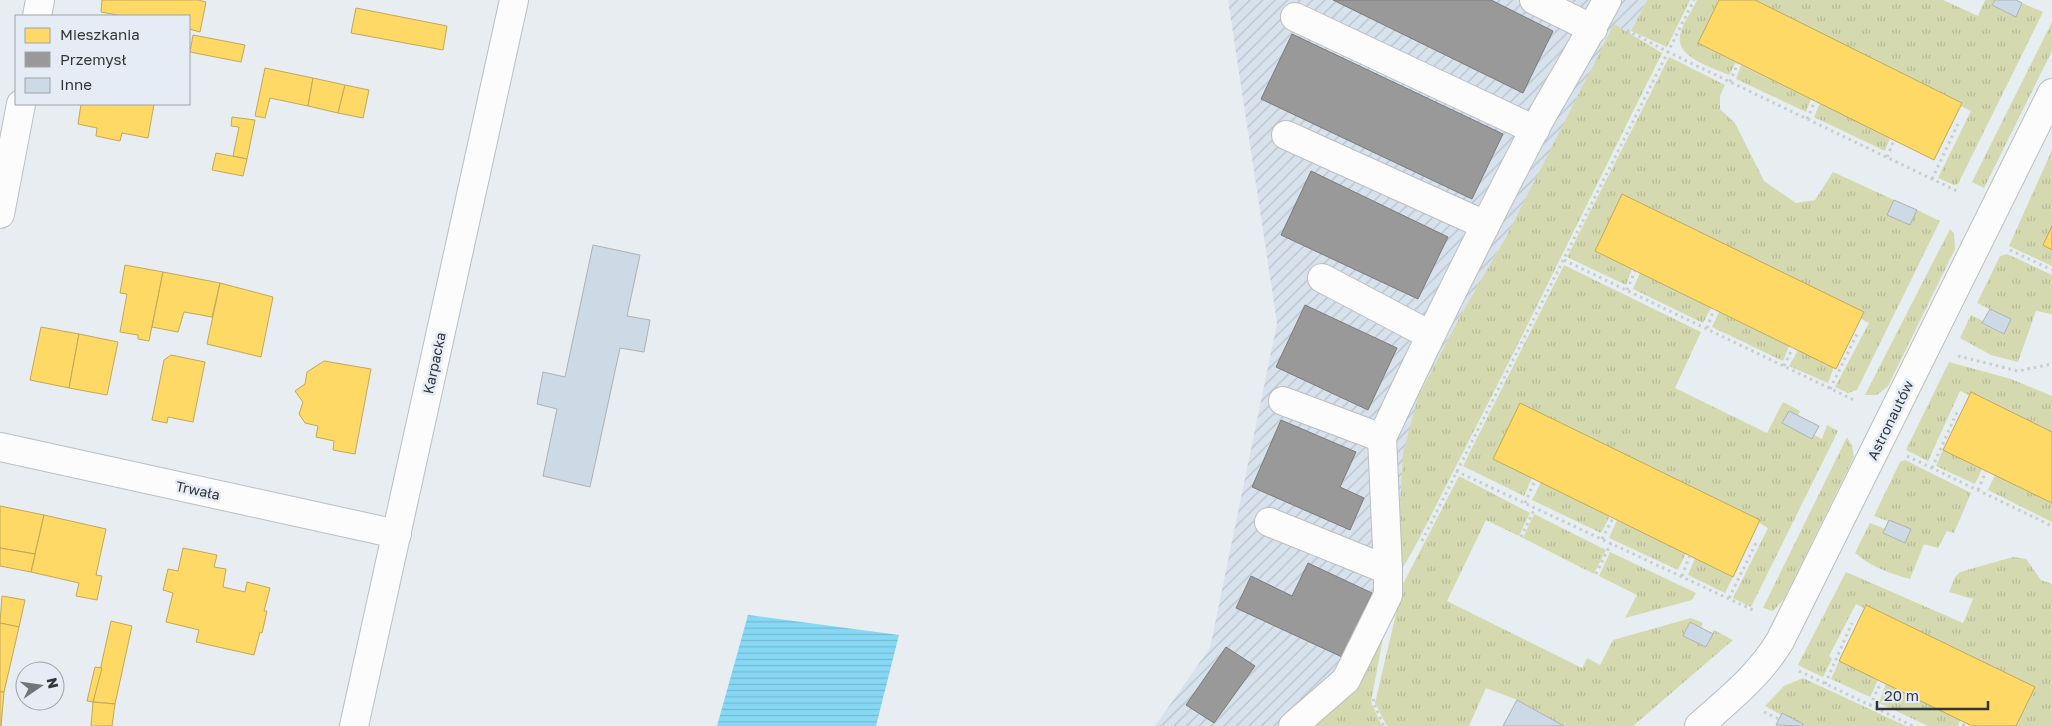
<svg xmlns="http://www.w3.org/2000/svg" width="2052" height="726" font-family="'Golos Text',sans-serif">
  <style>
    .industrial { fill: url(#industrial-furrows) }
    .grass { fill: url(#grass-tufts) }
    .water { fill: url(#water-rules) }
    .homes { fill: #ffd966; stroke: #c2a858 }
    .industry { fill: #999; stroke: #7a7b7c }
    .building { fill: #cdd9e5; stroke: #aeb1b5 }
    .lines { fill: none; stroke-linecap: round; stroke-linejoin: round }
    .minor-casing { stroke: #bbbec2; stroke-width: 30 }
    .path { stroke: #cacccd; stroke-width: 3; stroke-dasharray: 2.5 4; stroke-linecap: butt }
    .minor { stroke: #fcfcfd; stroke-width: 28 }
    .labels { text-anchor: middle; dominant-baseline: central; stroke-width: 5; stroke-linejoin: round; paint-order: stroke }
    .street-label { font-size: 14px; fill: #333639; stroke: #e5ecf5 }
  </style>
  <defs>
    <pattern id="industrial-furrows" width="10" height="10" patternUnits="userSpaceOnUse" patternTransform="scale(1.25)"><rect width="10" height="10" fill="#d8e2ec"/><path d="M-1 1l2-2M0 10L10 0M9 11l2-2" fill="none" stroke="#bac2cb"/></pattern>
    <pattern id="grass-tufts" width="24" height="20" patternUnits="userSpaceOnUse" patternTransform="scale(1.25)"><rect width="24" height="20" fill="#d4d9af"/><path d="M3 7l-1-3M5 7V3M7 7l1-3M15 17l-1-3M17 17v-4M19 17l1-3" fill="none" stroke="#b6bb97"/></pattern>
    <pattern id="water-rules" width="6" height="5" patternUnits="userSpaceOnUse" patternTransform="scale(1.25)"><rect width="6" height="5" fill="#87d8f4"/><path d="M0 2.5h6" fill="none" stroke="#75bad2"/></pattern>
  </defs>
  <rect width="100%" height="100%" fill="#e8edf2"/>
  <path class="industrial" d="M 1228,0 L 1647,0 L 1629,34 L 1614,25 L 1506,237 L 1463,311 L 1418,397 L 1396,580 L 1310,726 L 1155,726 L 1210,648 L 1277,323 Z"/>
  <g class="grass">
    <path d="M 1647,0 L 1690,0 L 1667,47 L 1631,31 Z"/>
    <path d="M 1697,0 L 1719,0 L 1698,43 L 1736,62 L 1729,75 C 1714,68 1676,58 1680,36 C 1682,24 1692,11 1697,0 Z"/>
    <path d="M 1755,0 L 1943,0 L 1978,16 L 1985,0 L 1995,0 L 1992,5 L 2016,16 L 2022,3 L 2043,12 L 1958,184 L 1954,185 L 1938,178 L 1971,111 L 1961,106 L 1962,103 Z"/>
    <path d="M 2052,22 L 2052,51 L 1984,188 L 1972,182 Z"/>
    <path d="M 1614,24 L 1662,53 L 1514,352 L 1419,539 L 1396,580 L 1403,453 L 1418,397 L 1463,311 L 1506,237 Z"/>
    <path d="M 1669,57 L 1725,85 L 1720,96 L 1720,109 L 1735,123 L 1764,181 L 1796,203 L 1815,200 L 1833,172 L 1894,200 L 1888,215 L 1910,225 L 1917,210 L 1940,221 L 1857,390 L 1848,393 L 1835,387 L 1869,323 L 1622,195 L 1595,251 L 1632,269 L 1626,285 L 1567,257 Z"/>
    <path d="M 1741,65 L 1811,99 L 1806,112 L 1736,79 Z"/>
    <path d="M 1820,103 L 1890,138 L 1885,151 L 1814,117 Z"/>
    <path d="M 2052,150 L 2052,226 L 2043,245 L 2052,250 L 2052,266 L 2009,246 Z"/>
    <path d="M 1950,229 L 1954,234 L 1955,249 L 1888,386 L 1877,395 L 1865,395 Z"/>
    <path d="M 2007,254 L 2052,275 L 2052,314 L 2036,311 L 2018,362 L 1991,355 L 1960,338 L 1971,315 L 1983,321 L 1982,324 L 2004,334 L 2011,319 L 1977,303 L 2000,256 Z"/>
    <path d="M 1564,265 L 1701,332 L 1675,388 L 1767,433 L 1783,402 L 1800,411 L 1798,416 L 1814,435 L 1822,439 L 1827,425 L 1838,431 L 1751,607 L 1733,598 L 1768,528 L 1760,523 L 1760,520 L 1520,403 L 1493,459 L 1532,478 L 1524,496 L 1463,466 Z"/>
    <path d="M 1640,273 L 1711,308 L 1703,323 L 1633,289 Z"/>
    <path d="M 1719,312 L 1789,346 L 1783,361 L 1712,327 Z"/>
    <path d="M 1798,350 L 1834,367 L 1828,383 L 1789,366 Z"/>
    <path d="M 1949,362 L 2011,379 L 2052,396 L 2052,432 L 1971,392 L 1969,395 L 1960,391 L 1928,461 L 1906,450 Z"/>
    <path d="M 1847,437 L 1852,446 L 1854,457 L 1784,599 L 1773,611 L 1763,608 Z"/>
    <path d="M 1943,450 L 1982,469 L 1975,484 L 1936,466 Z"/>
    <path d="M 1905,460 L 1971,493 L 1954,533 L 1947,531 L 1938,548 L 1924,544 L 1910,579 C 1888,573 1872,567 1855,553 L 1870,523 L 1885,529 L 1883,533 L 1905,542 L 1910,529 L 1874,516 L 1900,462 Z"/>
    <path d="M 1995,475 L 2052,503 L 2052,522 L 1988,490 Z"/>
    <path d="M 1459,476 L 1530,513 L 1519,536 L 1486,520 L 1447,601 L 1582,668 L 1587,658 L 1600,665 L 1613,640 L 1691,618 L 1703,623 L 1701,628 L 1690,622 L 1683,636 L 1706,647 L 1714,630 L 1733,640 L 1633,726 L 1564,726 L 1517,700 L 1486,688 L 1469,726 L 1387,726 L 1375,703 L 1403,584 Z"/>
    <path d="M 1541,482 L 1610,516 L 1601,533 L 1532,500 Z"/>
    <path d="M 1534,514 L 1606,550 L 1594,574 L 1523,538 Z"/>
    <path d="M 1617,520 L 1686,553 L 1678,570 L 1609,538 Z"/>
    <path d="M 1610,552 L 1696,593 L 1692,600 L 1625,618 L 1637,595 L 1599,576 Z"/>
    <path d="M 2013,557 L 2026,559 L 2041,580 L 2052,584 L 2052,726 L 2016,726 L 2034,687 L 1866,605 L 1864,608 L 1856,604 L 1829,656 L 1832,659 L 1823,677 L 1798,665 L 1846,572 L 1963,623 L 1973,599 L 1949,592 L 1955,577 L 1960,572 Z"/>
    <path d="M 1695,558 L 1733,577 L 1725,593 L 1688,575 Z"/>
    <path d="M 1391,595 L 1371,702 L 1382,726 L 1310,726 Z"/>
    <path d="M 1839,661 L 1878,680 L 1870,697 L 1831,679 Z"/>
    <path d="M 1803,678 L 1906,726 L 1802,726 L 1802,724 L 1782,714 L 1781,715 L 1765,706 L 1784,686 Z"/>
    <path d="M 1886,684 L 1960,720 L 1958,726 L 1928,726 L 1879,703 Z"/>
  </g>
  <path class="water" d="M 748,615 L 899,635 L 876,726 L 717,726 Z"/>
  <g class="homes">
    <path d="M 102,0 L 198,0 L 206,2 L 200,32 L 189,29 L 189,16 L 123,16 L 101,12 Z"/>
    <path d="M 1719,0 L 1755,0 L 1962,103 L 1934,160 L 1698,43 Z"/>
    <path d="M 356,8 L 447,26 L 443,50 L 351,33 Z"/>
    <path d="M 193,35 L 245,45 L 241,62 L 190,52 Z"/>
    <path d="M 265,68 L 313,78 L 308,106 L 270,98 L 265,118 L 255,116 Z"/>
    <path d="M 313,78 L 345,85 L 338,113 L 308,106 Z"/>
    <path d="M 345,85 L 369,90 L 363,118 L 338,113 Z"/>
    <path d="M 81,104 L 154,104 L 148,138 L 122,133 L 120,141 L 96,136 L 97,128 L 78,124 Z"/>
    <path d="M 232,117 L 255,120 L 247,159 L 233,156 L 239,127 L 231,126 Z"/>
    <path d="M 216,153 L 247,159 L 243,176 L 212,170 Z"/>
    <path d="M 1622,194 L 1864,312 L 1836,369 L 1595,251 Z"/>
    <path d="M 2052,226 L 2052,250 L 2043,245 Z"/>
    <path d="M 125,265 L 163,272 L 149,341 L 138,339 L 138,335 L 120,332 L 127,294 L 120,293 Z"/>
    <path d="M 163,272 L 220,283 L 212,317 L 184,312 L 178,332 L 152,327 Z"/>
    <path d="M 220,283 L 273,297 L 261,357 L 207,344 Z"/>
    <path d="M 41,327 L 79,334 L 69,388 L 30,380 Z"/>
    <path d="M 79,334 L 118,342 L 107,395 L 69,388 Z"/>
    <path d="M 171,355 L 205,362 L 193,422 L 168,417 L 167,423 L 152,420 L 164,360 Z"/>
    <path d="M 324,361 L 371,369 L 355,454 L 333,450 L 334,441 L 316,437 L 318,426 L 305,423 L 299,414 L 303,402 L 295,391 L 305,384 L 307,372 Z"/>
    <path d="M 1971,392 L 2052,432 L 2052,503 L 1943,450 Z"/>
    <path d="M 1520,403 L 1760,520 L 1733,577 L 1493,459 Z"/>
    <path d="M 0,506 L 44,515 L 35,554 L 0,548 Z"/>
    <path d="M 44,515 L 106,529 L 96,575 L 102,576 L 97,600 L 76,596 L 79,583 L 31,572 Z"/>
    <path d="M 0,548 L 35,554 L 31,572 L 0,566 Z"/>
    <path d="M 183,548 L 217,555 L 214,567 L 226,569 L 223,587 L 245,592 L 247,582 L 270,588 L 264,611 L 267,611 L 262,633 L 260,632 L 254,655 L 196,642 L 199,630 L 166,622 L 173,593 L 163,590 L 168,569 L 178,571 Z"/>
    <path d="M 2,596 L 25,600 L 19,627 L 0,623 Z"/>
    <path d="M 1866,605 L 2035,687 L 2016,726 L 1972,726 L 1839,661 Z"/>
    <path d="M 111,621 L 132,626 L 115,704 L 93,702 Z"/>
    <path d="M 0,623 L 19,627 L 4,692 L 0,692 Z"/>
    <path d="M 95,667 L 102,668 L 93,702 L 87,701 Z"/>
    <path d="M 0,692 L 4,692 L 1,726 L 0,726 Z"/>
    <path d="M 93,702 L 115,704 L 112,726 L 91,726 Z"/>
  </g>
  <g class="industry">
    <path d="M 1333,0 L 1491,0 L 1553,31 L 1523,93 Z"/>
    <path d="M 1292,34 L 1503,134 L 1472,199 L 1261,99 Z"/>
    <path d="M 1311,171 L 1448,237 L 1418,299 L 1281,235 Z"/>
    <path d="M 1305,305 L 1397,348 L 1368,410 L 1276,367 Z"/>
    <path d="M 1281,420 L 1356,452 L 1340,487 L 1364,498 L 1350,530 L 1252,487 Z"/>
    <path d="M 1308,563 L 1372,593 L 1342,657 L 1236,608 L 1251,576 L 1292,596 Z"/>
    <path d="M 1226,647 L 1255,666 L 1214,723 L 1186,705 Z"/>
  </g>
  <g class="building">
    <path d="M 1995,0 L 2016,0 L 2022,3 L 2016,17 L 1992,5 Z"/>
    <path d="M 1894,200 L 1917,210 L 1910,225 L 1887,215 Z"/>
    <path d="M 593,245 L 640,255 L 627,316 L 650,320 L 644,352 L 620,348 L 590,487 L 543,476 L 557,409 L 537,404 L 543,372 L 565,377 Z"/>
    <path d="M 1990,309 L 2011,319 L 2004,334 L 1982,323 Z"/>
    <path d="M 1789,411 L 1819,426 L 1812,439 L 1782,423 Z"/>
    <path d="M 1889,520 L 1911,529 L 1905,543 L 1883,533 Z"/>
    <path d="M 1690,622 L 1713,634 L 1706,647 L 1683,636 Z"/>
    <path d="M 1517,700 L 1564,726 L 1503,726 Z"/>
    <path d="M 1782,713 L 1803,724 L 1802,726 L 1776,725 Z"/>
  </g>
  <g class="lines">
    <g class="minor-casing">
      <g id="minor">
        <path d="M 1534,0 L 1593,29"/>
        <path d="M 37,16 L 40,0"/>
        <path d="M 1295,17 L 1535,130"/>
        <path d="M 1286,135 L 1485,225"/>
        <path d="M 0,214 L 21,104"/>
        <path d="M 1322,278 L 1430,335"/>
        <path d="M 1283,401 L 1382,438 C 1430,334 1481,233 1533,132 C 1557,88 1584,45 1607,0"/>
        <path d="M 0,447 L 397,534"/>
        <path d="M 1269,522 L 1388,570 L 1382,438"/>
        <path d="M 354,726 L 514,0"/>
        <path d="M 1293,726 L 1346,680 L 1388,595 L 1388,570"/>
        <path d="M 1699,726 C 1729,699 1759,676 1780,641 L 2052,93"/>
      </g>
    </g>
    <g class="path">
      <path d="M 1627,30 L 1668,52 L 1959,192"/>
      <path d="M 1730,82 L 1738,63"/>
      <path d="M 1807,119 L 1815,101"/>
      <path d="M 1887,157 L 1894,140"/>
      <path d="M 1932,179 L 1958,124"/>
      <path d="M 2010,250 L 2052,270"/>
      <path d="M 1564,260 L 1856,401"/>
      <path d="M 1627,290 L 1635,271"/>
      <path d="M 1707,328 L 1714,309"/>
      <path d="M 1958,356 L 2018,371 L 2052,364"/>
      <path d="M 1784,366 L 1793,347"/>
      <path d="M 1830,389 L 1857,334"/>
      <path d="M 1907,456 L 2052,526"/>
      <path d="M 1932,468 L 1958,410"/>
      <path d="M 1456,471 L 1755,611"/>
      <path d="M 1978,490 L 1986,471"/>
      <path d="M 1525,503 L 1535,480"/>
      <path d="M 1521,537 L 1535,508"/>
      <path d="M 1602,539 L 1613,518"/>
      <path d="M 1422,541 L 1694,0"/>
      <path d="M 1596,574 L 1611,543"/>
      <path d="M 1682,576 L 1690,555"/>
      <path d="M 1729,598 L 1756,543"/>
      <path d="M 1799,671 L 1913,726"/>
      <path d="M 1825,684 L 1852,623"/>
      <path d="M 1374,699 L 1373,702 L 1384,726"/>
      <path d="M 1870,706 L 1881,682"/>
      <path d="M 1764,712 L 1779,719"/>
      <path d="M 1963,726 L 1965,722"/>
    </g>
    <use href="#minor" class="minor"/>
  </g>
  <g class="labels">
    <g class="street-label">
      <text transform="translate(434 363) rotate(-78)">Karpacka</text>
      <text transform="translate(1890 420) rotate(-64)">Astronautów</text>
      <text transform="translate(198 490) rotate(12)">Trwała</text>
    </g>
  </g>
  <rect x="15" y="15" width="175" height="90" fill="#e5ecf5" stroke="#9ea3aa"/>
  <rect x="25" y="28" width="25" height="15" fill="#ffd966" stroke="#9ea3aa"/>
  <text x="60" y="40" font-size="15" fill="#333639">Mieszkania</text>
  <rect x="25" y="52" width="25" height="15" fill="#999999" stroke="#9ea3aa"/>
  <text x="60" y="65" font-size="15" fill="#333639">Przemysł</text>
  <rect x="25" y="78" width="25" height="15" fill="#cdd9e5" stroke="#9ea3aa"/>
  <text x="60" y="90" font-size="15" fill="#333639">Inne</text>
  <g transform="translate(40 686) rotate(77)"><circle r="24" fill="#e5ecf5" stroke="#9ea3aa"/>
  <path d="M0-4L9 19L0 12L-9 19Z" fill="#72767a"/>
  <text y="-8" font-size="14" font-weight="bold" text-anchor="middle" fill="#333639">N</text>
  </g>
  <path d="M1877 701v8h111v-8" fill="none" stroke="#333639" stroke-width="2.5"/>
  <text x="1884" y="701" font-size="15" fill="#333639" stroke="#e5ecf5" stroke-width="4" paint-order="stroke">20 m</text>
</svg>
